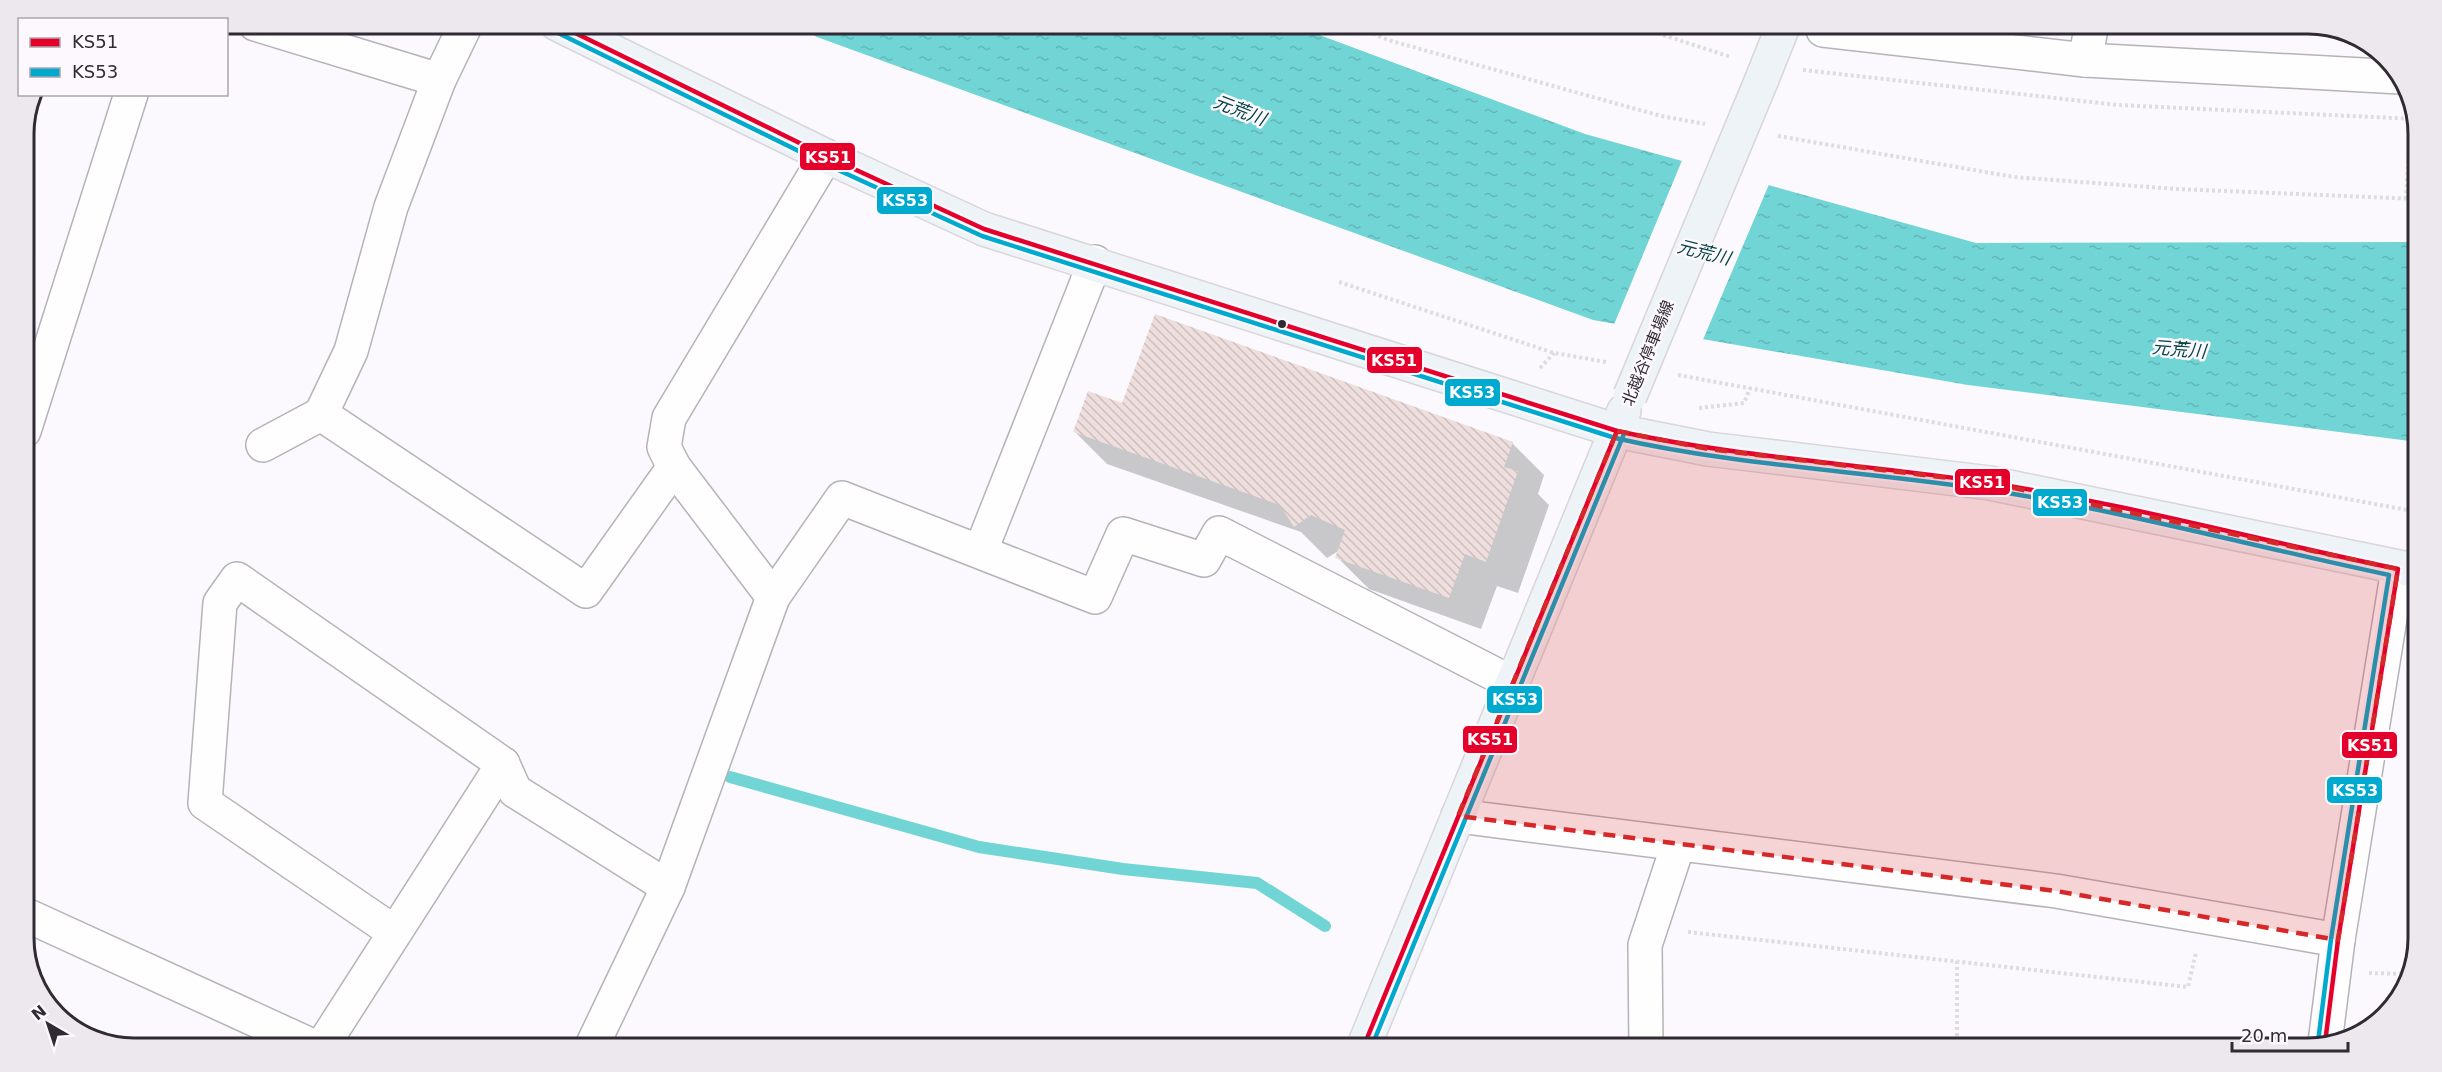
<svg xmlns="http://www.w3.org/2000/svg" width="2442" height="1072" font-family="'DejaVu Sans','Noto Sans JP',sans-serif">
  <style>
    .water { fill: url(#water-ripples) }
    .pier { fill: #fbf9fd }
    .shadow { fill: #0003 }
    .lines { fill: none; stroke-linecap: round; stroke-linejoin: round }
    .stream { stroke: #71d4d5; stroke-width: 12 }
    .building { fill: url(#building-back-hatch) }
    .minor-casing { stroke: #b6b2b9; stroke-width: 36 }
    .major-casing { stroke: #d8d6da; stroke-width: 36 }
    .path { stroke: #dddcde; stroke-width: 4; stroke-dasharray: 3 3; stroke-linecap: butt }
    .minor { stroke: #fefeff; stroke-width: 33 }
    .major { stroke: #eef3f7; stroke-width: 33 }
    .major-bridge-casing { stroke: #d8d6da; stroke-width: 36; stroke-linecap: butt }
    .major-bridge { stroke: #eef3f7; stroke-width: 33 }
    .bus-1-casing { stroke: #fcf8fe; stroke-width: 9 }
    .bus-2-casing { stroke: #fcf8fe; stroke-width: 9 }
    .bus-1 { stroke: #e4002b; stroke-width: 4.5 }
    .bus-2 { stroke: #00a9ce; stroke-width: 4.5 }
    .marked { fill: #d62828; fill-opacity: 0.2; stroke: #d62828; stroke-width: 4.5; stroke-dasharray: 12 8; stroke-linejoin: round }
    .bus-dot { fill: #312a35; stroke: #fcf8fe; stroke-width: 2 }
    .labels { text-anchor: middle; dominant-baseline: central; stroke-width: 5; stroke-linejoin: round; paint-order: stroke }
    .street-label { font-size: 16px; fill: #312a35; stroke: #fcf8fe }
    .water-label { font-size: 18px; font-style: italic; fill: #064646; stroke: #fcf8fe }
    .rim { fill: none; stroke: #312a35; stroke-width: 3 }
    .line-badge { stroke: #fcf8fe; stroke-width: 2 }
    .badge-label { font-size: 16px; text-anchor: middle; font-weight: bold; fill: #fff }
  </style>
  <defs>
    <pattern id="water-ripples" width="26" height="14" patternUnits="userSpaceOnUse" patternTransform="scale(1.5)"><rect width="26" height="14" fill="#71d4d5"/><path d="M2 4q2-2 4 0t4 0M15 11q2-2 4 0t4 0" fill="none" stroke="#62b6b7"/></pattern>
    <pattern id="building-back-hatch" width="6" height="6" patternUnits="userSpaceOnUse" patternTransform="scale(1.5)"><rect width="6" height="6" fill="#eedede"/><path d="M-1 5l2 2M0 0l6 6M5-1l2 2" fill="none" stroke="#cdbfbf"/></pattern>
  </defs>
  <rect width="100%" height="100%" fill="#fbf9fd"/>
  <path class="water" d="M 793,24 L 1290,24 L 1585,134 L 1976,243 L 2418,242 L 2418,442 L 1968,385 L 1593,320 L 817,37 Z"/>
  <path class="pier" d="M 1683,158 L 1770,182 L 1702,342 L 1613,327 Z"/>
  <path class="shadow" d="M 1123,405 L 1512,443 L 1544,475 L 1538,494 L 1549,505 L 1518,593 L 1497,586 L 1481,629 L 1369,589 L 1337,557 L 1340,550 L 1327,558 L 1301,532 L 1107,464 L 1075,432 Z"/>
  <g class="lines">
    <path class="stream" d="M 730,777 L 979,847 L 1123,869 L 1257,883 L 1325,926"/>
  </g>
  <path class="building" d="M 1155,314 L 1513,442 L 1504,467 L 1518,471 L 1486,562 L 1465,554 L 1449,598 L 1335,558 L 1345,530 L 1311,515 L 1294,527 L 1280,505 L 1073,432 L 1088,391 L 1122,403 Z"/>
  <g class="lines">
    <g class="minor-casing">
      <g id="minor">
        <path d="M 255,24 L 439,80"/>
        <path d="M 1825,24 L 1823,30 L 2085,60 L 2400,77"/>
        <path d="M 2085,60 L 2092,24"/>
        <path d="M 321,414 L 586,591 L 674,467"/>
        <path d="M 24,431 L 131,94"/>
        <path d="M 263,445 L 321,414 L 351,351 L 391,207 L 439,80 L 466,24"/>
        <path d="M 981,550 L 1095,262"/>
        <path d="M 773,597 L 842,498 L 1095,597 L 1123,534 L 1204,560 L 1219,533 L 1512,683"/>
        <path d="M 1458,816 L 2056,891 L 2338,940"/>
        <path d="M 24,914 L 317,1048"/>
        <path d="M 394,932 L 205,803 L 220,603 L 237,579 L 503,764 L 515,791 L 668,887"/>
        <path d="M 2325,1043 L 2338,940 L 2398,569"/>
        <path d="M 321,1048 L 503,764"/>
        <path d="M 591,1048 L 668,887 L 773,597 L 674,467 L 664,447 L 669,418 L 826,156"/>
        <path d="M 1646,1048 L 1645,945 L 1678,845"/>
      </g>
    </g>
    <g class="major-casing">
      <g id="major">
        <path d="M 557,24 L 826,156 L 984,229 L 1617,431 L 1708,449 L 1990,483 L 2418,571"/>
        <path d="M 1762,79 L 1784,24"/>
        <path d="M 1363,1048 L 1624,411"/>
      </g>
    </g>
    <g class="path">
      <path d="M 1351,24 L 1388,40 L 1661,116 L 1705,124"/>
      <path d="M 1629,24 L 1731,57"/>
      <path d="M 1803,70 L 2118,105 L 2415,119"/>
      <path d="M 1778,136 L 2014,177 L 2176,189 L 2418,199"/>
      <path d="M 2406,199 L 2411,119"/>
      <path d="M 1339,282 L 1554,353 L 1606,362"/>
      <path d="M 1540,368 L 1554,353"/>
      <path d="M 1678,375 L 2418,512"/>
      <path d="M 1699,408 L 1744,403 L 1750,388"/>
      <path d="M 1688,932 L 2188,987 L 2196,952"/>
      <path d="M 1957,961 L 1957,1048"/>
      <path d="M 2369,973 L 2411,974"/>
    </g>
    <use href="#minor" class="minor"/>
    <use href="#major" class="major"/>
    <g class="major-bridge-casing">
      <path id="major-bridge" d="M 1630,396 L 1762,79"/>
    </g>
    <use href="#major-bridge" class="major-bridge"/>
    <g class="bus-1-casing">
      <g id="bus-1">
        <path d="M 557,24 L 826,156 L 984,229 L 1617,431 C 1740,458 1865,464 1990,483 C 2127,504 2262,541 2398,569 L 2338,940 L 2325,1043"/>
        <path d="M 1363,1048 L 1617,431"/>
      </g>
    </g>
    <g class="bus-2-casing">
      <g id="bus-2">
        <path d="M 554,31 L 823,163 L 982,236 L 1615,438 C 1738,466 1864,471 1989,490 C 2124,511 2256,547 2389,575 L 2331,939 L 2318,1042"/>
        <path d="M 1371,1048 L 1624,434"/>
      </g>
    </g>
    <use href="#bus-1" class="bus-1"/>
    <use href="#bus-2" class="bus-2"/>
  </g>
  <path class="marked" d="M 1617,431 L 1708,449 L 1990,483 L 2398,569 L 2338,940 L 2056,891 L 1458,816 Z"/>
  <circle class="bus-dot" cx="1282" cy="324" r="5"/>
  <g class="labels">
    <g class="street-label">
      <text transform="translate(1648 353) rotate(-68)">北越谷停車場線</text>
    </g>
    <g class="water-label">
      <text transform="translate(1240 110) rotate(21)">元荒川</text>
      <text transform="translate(1704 252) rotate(14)">元荒川</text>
      <text transform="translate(2179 349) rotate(5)">元荒川</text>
    </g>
  </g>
  <path d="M0 0H2442V1072H0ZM134 34H2308A100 100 0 0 1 2408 134V938A100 100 0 0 1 2308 1038H134A100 100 0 0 1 34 938V134A100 100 0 0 1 134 34Z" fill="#ece8ee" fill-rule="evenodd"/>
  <path class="rim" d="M134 34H2308A100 100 0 0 1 2408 134V938A100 100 0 0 1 2308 1038H134A100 100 0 0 1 34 938V134A100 100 0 0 1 134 34Z"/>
  <g class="line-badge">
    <rect x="799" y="142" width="57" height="29" rx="6" fill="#e4002b"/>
    <rect x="876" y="186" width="57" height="29" rx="6" fill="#00a9ce"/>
    <rect x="1366" y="346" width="57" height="28" rx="6" fill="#e4002b"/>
    <rect x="1444" y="378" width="57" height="29" rx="6" fill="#00a9ce"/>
    <rect x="1954" y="468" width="57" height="28" rx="6" fill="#e4002b"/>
    <rect x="2032" y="488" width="56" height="29" rx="6" fill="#00a9ce"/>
    <rect x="1486" y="685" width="57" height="29" rx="6" fill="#00a9ce"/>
    <rect x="1462" y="725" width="56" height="29" rx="6" fill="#e4002b"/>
    <rect x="2341" y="731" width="57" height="28" rx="6" fill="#e4002b"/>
    <rect x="2326" y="776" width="57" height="28" rx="6" fill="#00a9ce"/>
  </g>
  <g class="badge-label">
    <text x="828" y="163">KS51</text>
    <text x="905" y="206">KS53</text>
    <text x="1394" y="366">KS51</text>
    <text x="1472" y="398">KS53</text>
    <text x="1982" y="488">KS51</text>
    <text x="2060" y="508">KS53</text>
    <text x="1515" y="705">KS53</text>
    <text x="1490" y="745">KS51</text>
    <text x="2370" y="751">KS51</text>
    <text x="2355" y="796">KS53</text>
  </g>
  <rect x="18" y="18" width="210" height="78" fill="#fcf8fe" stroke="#aba6ae" stroke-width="1.5"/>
  <rect x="30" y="38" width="30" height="9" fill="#e4002b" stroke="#aba6ae" stroke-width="1.5"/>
  <text x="72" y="48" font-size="18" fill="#312a35">KS51</text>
  <rect x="30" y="68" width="30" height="9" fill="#00a9ce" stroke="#aba6ae" stroke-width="1.5"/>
  <text x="72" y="78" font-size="18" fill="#312a35">KS53</text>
  <g transform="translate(48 1024) rotate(321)" stroke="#fcf8fe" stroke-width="4.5" paint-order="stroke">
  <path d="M0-4.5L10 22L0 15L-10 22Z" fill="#312a35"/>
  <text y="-9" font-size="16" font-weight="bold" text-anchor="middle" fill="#312a35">N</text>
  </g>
  <path d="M2232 1042v9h116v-9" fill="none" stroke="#312a35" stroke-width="3"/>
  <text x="2241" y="1042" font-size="18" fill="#312a35" stroke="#fcf8fe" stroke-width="4.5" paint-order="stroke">20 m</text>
</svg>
